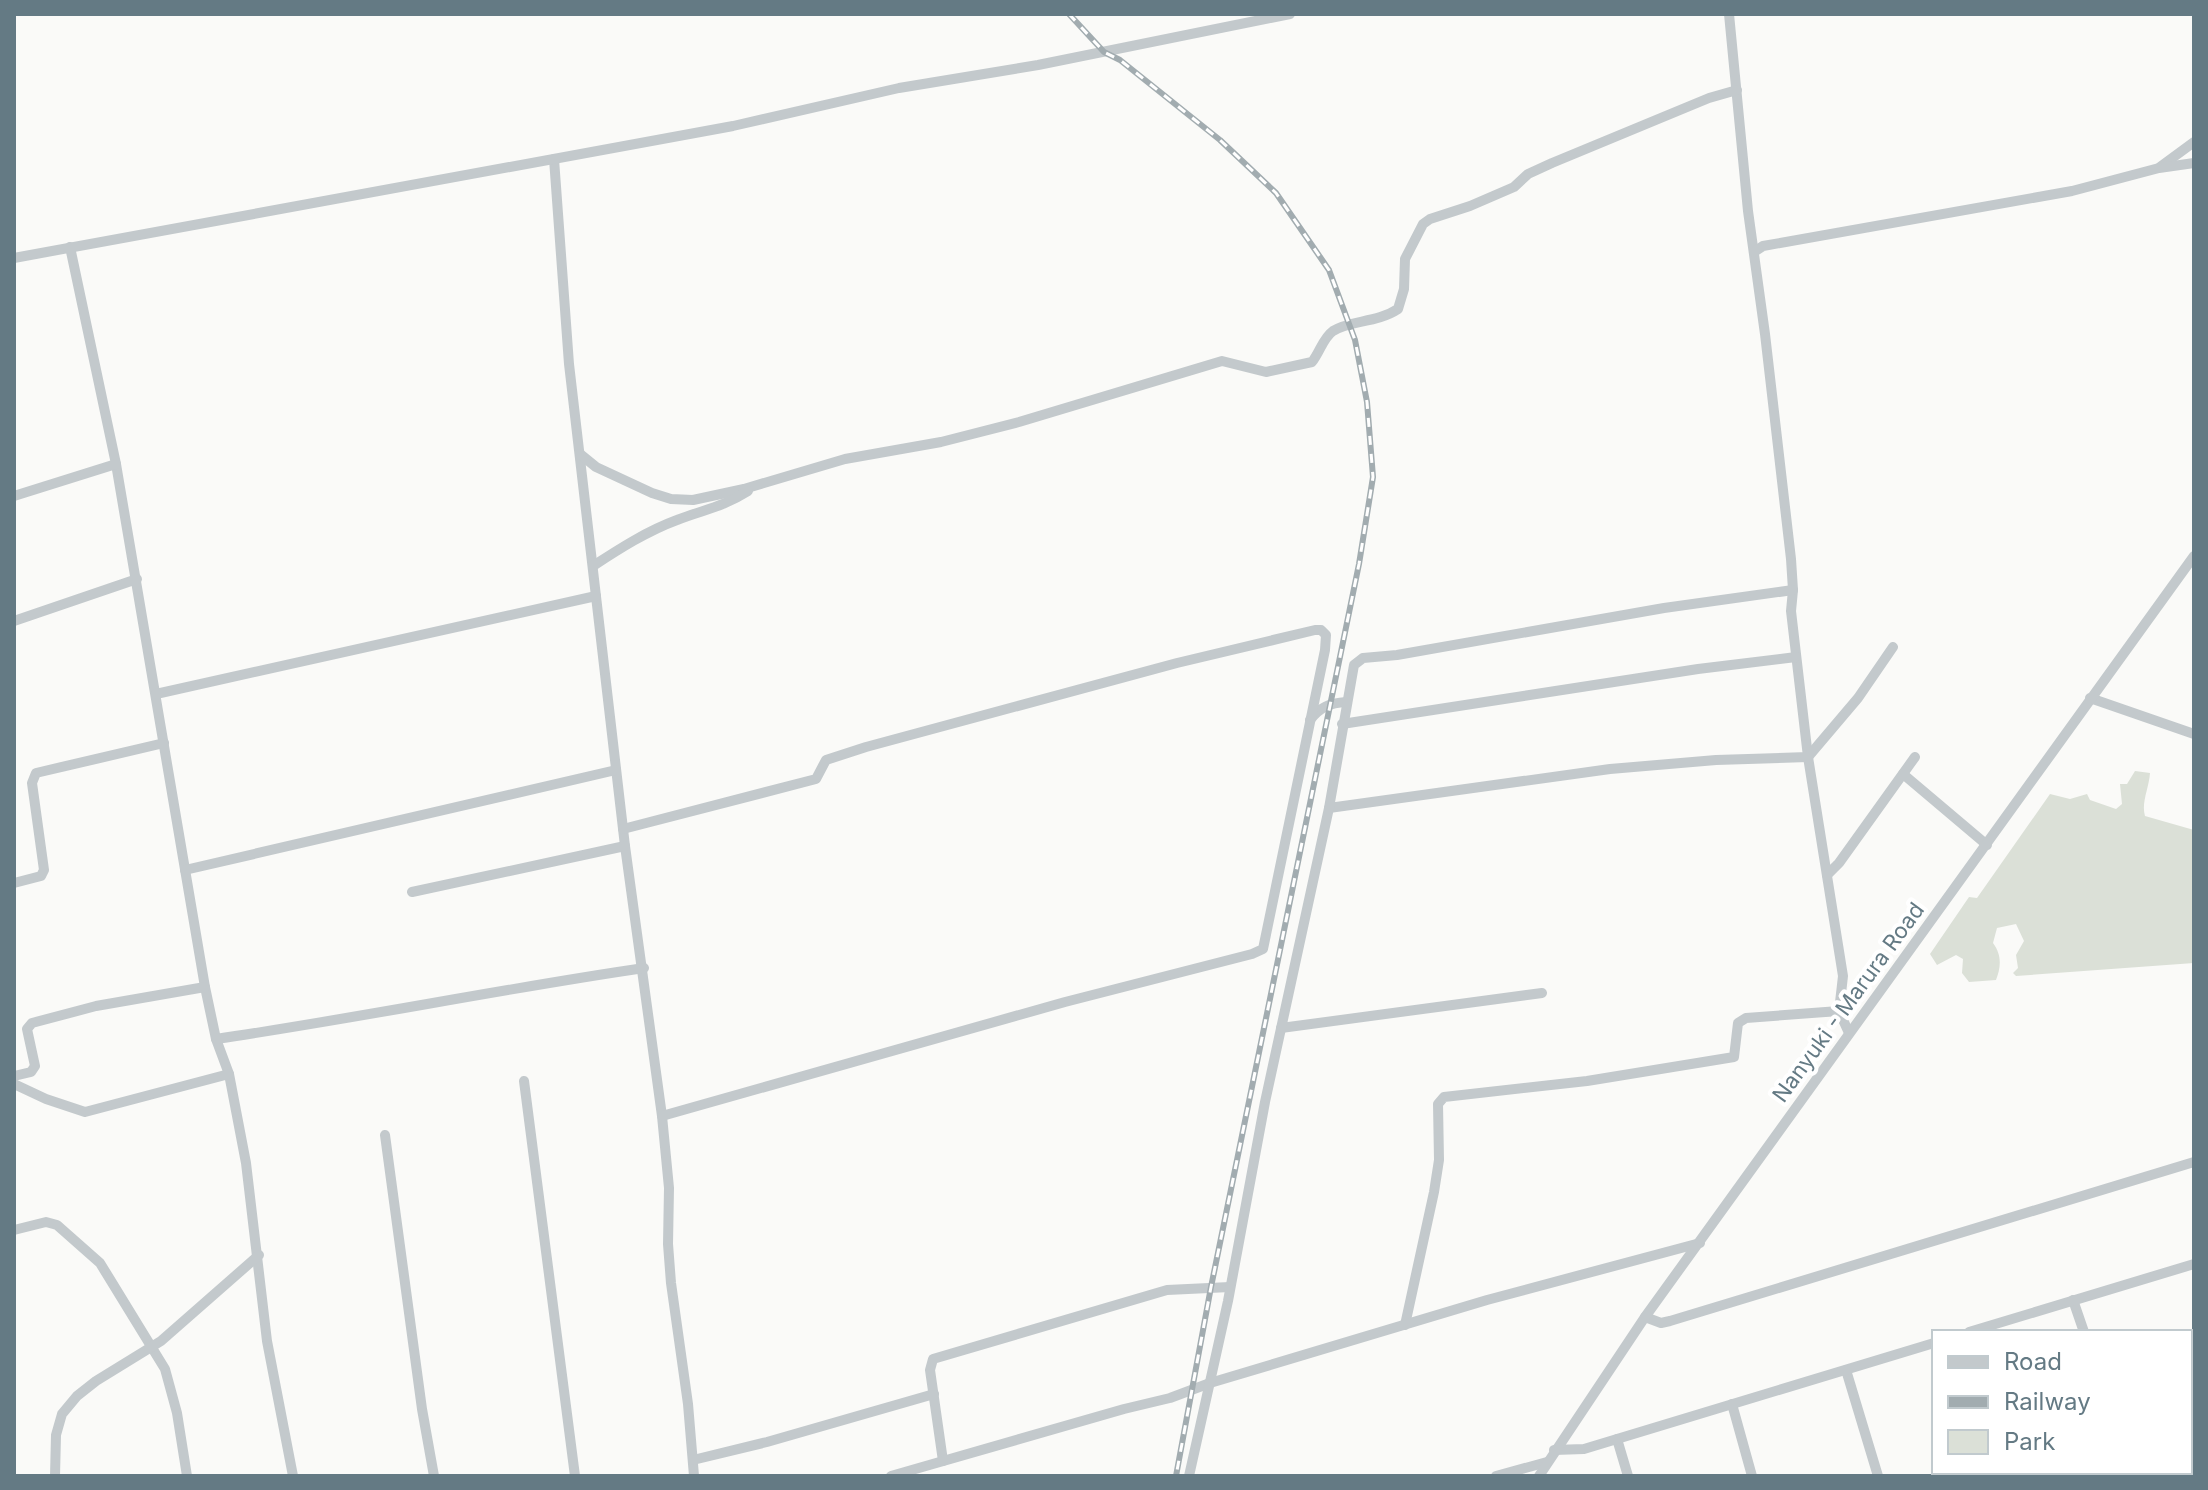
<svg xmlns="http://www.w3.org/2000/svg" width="2208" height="1490" font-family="Inter,sans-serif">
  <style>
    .green { fill: #dbe0d7 }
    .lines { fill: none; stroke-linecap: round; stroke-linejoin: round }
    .minor { stroke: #c3c9cc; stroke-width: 10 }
    .rail-casing { stroke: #a2acb0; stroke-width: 6 }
    .rail { stroke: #fff; stroke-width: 3; stroke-dasharray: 9; stroke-linecap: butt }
    .labels { text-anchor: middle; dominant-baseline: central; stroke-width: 8; stroke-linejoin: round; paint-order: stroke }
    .street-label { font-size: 22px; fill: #647a84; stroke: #fff }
  </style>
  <rect width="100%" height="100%" fill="#fafaf8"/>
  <path class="green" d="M 2135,771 L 2150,773 C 2149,788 2141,803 2145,816 L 2194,830 L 2194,963 L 2016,976 L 2013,973 L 2018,968 L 2016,955 L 2024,941 L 2016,924 L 1997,928 L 1993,943 C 2002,955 2001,967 1996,980 L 1969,982 L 1962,973 L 1963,959 L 1956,955 L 1937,965 L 1930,954 L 1969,897 L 1977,898 L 2050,794 L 2070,799 L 2087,794 L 2090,800 L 2116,809 L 2122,804 L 2120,784 L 2127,784 Z"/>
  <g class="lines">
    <g class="minor">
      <path d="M 1729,14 L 1748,211 L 1765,334 L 1791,559 L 1793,590 L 1791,611 L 1808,757 L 1843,976 L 1839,1011 L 1849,1033"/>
      <path d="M 554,159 L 569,364 L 625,846 L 662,1116 L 669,1188 L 668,1244 L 671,1283 L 688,1404 L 694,1476"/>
      <path d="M 2160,167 L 2194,142"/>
      <path d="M 70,247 L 116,464 L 205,987 L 216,1039 L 229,1074 L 246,1163 L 267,1341 L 293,1476"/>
      <path d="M 1754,252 L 1763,246 L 2072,191 L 2159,168 L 2194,163"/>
      <path d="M 14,258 L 733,126 L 899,88 L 1038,65 L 1290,14"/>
      <path d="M 580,454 L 596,467 L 652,493 L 671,499 L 693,500 L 744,489 L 845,459 L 941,442 L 1019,422 L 1222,361 L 1266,372 L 1312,362 C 1320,352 1323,338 1333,331 C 1350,320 1377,323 1398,309 L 1404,289 L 1405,259 L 1423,224 L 1430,219 L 1470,206 L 1514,187 L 1528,174 L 1552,163 L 1709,98 L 1737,90"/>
      <path d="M 14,496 L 116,464"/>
      <path d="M 593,566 C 619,549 647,531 677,520 C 705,509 721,508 748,491"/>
      <path d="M 14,621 L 137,579"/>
      <path d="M 156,694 L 596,596"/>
      <path d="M 2090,698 L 2194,734"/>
      <path d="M 1310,720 C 1320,707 1330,703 1346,702"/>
      <path d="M 1342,724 L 1698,669 L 1796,657"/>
      <path d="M 1903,774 L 1987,845"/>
      <path d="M 1329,808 L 1610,769 L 1716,760 L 1808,757 L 1858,698 L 1893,647"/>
      <path d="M 623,829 L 816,779 L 826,760 L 866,747 L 1177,663 L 1315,630 L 1321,630 L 1326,635 L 1325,650 L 1263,949 L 1252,954 L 1065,1002 L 662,1116"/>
      <path d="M 185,870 L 616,770"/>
      <path d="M 1827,875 L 1839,863 L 1915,757"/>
      <path d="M 14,883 L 41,876 L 44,870 L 32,783 L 36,773 L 164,743"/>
      <path d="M 412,892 L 625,846"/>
      <path d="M 1281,1028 L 1542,993"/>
      <path d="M 216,1039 C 359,1018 501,989 644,968"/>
      <path d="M 14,1076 L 31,1072 L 35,1066 L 27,1029 L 32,1023 L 96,1006 L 205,987"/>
      <path d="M 524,1081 L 575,1476"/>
      <path d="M 14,1084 L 46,1099 L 85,1112 L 229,1074"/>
      <path d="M 385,1135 L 422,1409 L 434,1476"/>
      <path d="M 14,1230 L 46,1222 L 57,1225 L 100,1263 L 165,1369 L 177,1413 L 187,1476"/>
      <path d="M 2073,1300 L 2084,1332"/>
      <path d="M 1645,1317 L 1661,1323 L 1670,1321 L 2194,1162"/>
      <path d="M 1405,1325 L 1434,1192 L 1439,1160 L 1438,1104 L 1444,1097 L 1587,1081 L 1734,1057 L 1738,1023 L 1746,1018 L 1839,1011"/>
      <path d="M 1969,1332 L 2194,1264"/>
      <path d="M 1846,1370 L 1878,1476"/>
      <path d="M 1732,1404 L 1752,1476"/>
      <path d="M 1617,1439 L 1628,1476"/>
      <path d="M 1554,1450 L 1584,1449 L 1934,1343"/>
      <path d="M 693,1460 L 767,1442 L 934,1394"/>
      <path d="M 943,1461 L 930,1370 L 933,1359 L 1167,1290 L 1230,1287"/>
      <path d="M 2002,1472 L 2003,1476"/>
      <path d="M 2126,1472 L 2128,1476"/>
      <path d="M 55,1476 L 56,1435 L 62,1414 L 77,1396 L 96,1381 L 161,1341 L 259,1255"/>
      <path d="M 891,1476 L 1124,1409 L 1170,1398 L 1210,1383 L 1487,1300 L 1700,1243"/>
      <path d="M 1189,1476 L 1228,1301 L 1265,1102 L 1329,808 L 1354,665 L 1363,658 L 1397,655 L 1664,608 L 1793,590"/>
      <path d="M 1496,1476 L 1547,1462"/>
      <path d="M 1539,1476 L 1645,1317 L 2194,556"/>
    </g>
    <g class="rail-casing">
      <path id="rail" d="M 1069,14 L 1104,52 L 1120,60 L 1220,140 L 1276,193 L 1329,270 L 1355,340 L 1367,402 L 1373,477 L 1359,564 L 1211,1287 L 1176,1476"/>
    </g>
    <use href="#rail" class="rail"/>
  </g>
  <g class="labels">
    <g class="street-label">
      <text transform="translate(1848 1002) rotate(-54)">Nanyuki - Marura Road</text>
    </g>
  </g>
  <rect width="2208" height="1490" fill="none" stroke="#647a84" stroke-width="32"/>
  <rect x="1932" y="1330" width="260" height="144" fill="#ffffff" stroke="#c1cace" stroke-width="2"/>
  <rect x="1948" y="1356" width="40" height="12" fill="#c3c9cc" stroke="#c1cace" stroke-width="2"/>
  <text x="2004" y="1370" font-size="24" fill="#647a84">Road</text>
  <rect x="1948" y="1396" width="40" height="12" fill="#a2acb0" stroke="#c1cace" stroke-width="2"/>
  <text x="2004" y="1410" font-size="24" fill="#647a84">Railway</text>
  <rect x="1948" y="1430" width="40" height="24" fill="#dbe0d7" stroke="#c1cace" stroke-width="2"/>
  <text x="2004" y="1450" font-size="24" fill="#647a84">Park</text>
</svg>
